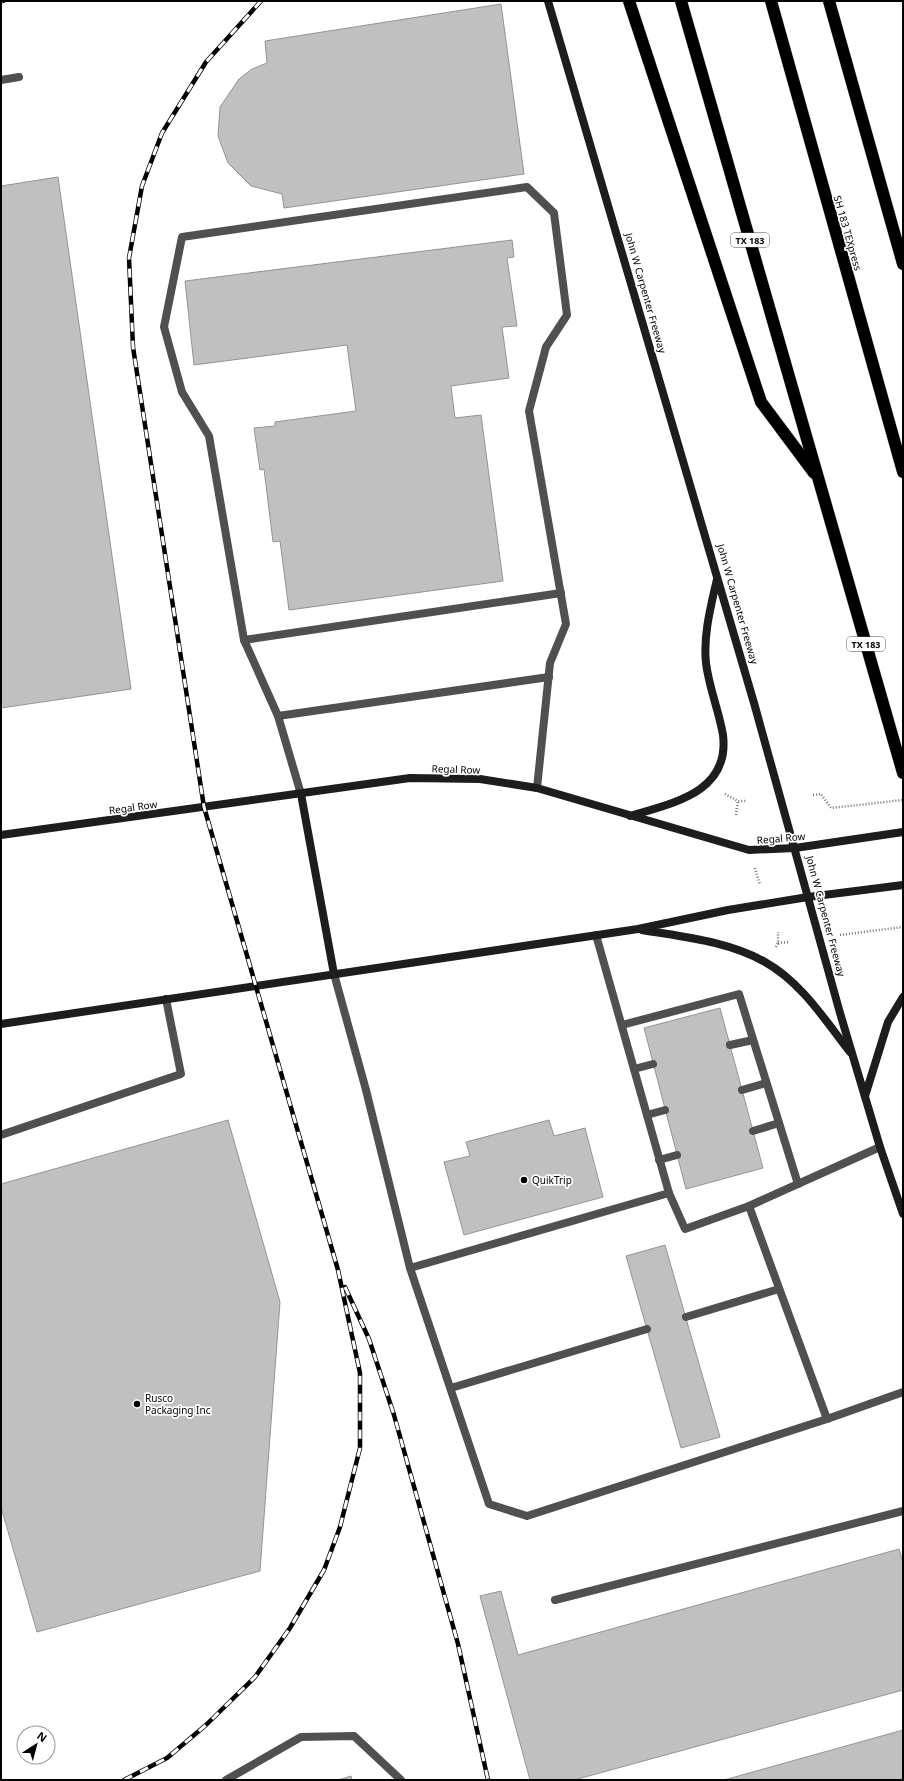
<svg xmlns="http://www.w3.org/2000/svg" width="904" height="1781" font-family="'Noto Sans',sans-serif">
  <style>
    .building { fill: #c0c0c0; stroke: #949494 }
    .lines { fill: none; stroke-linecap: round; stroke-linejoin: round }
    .motorway-casing { stroke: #dbdbdb; stroke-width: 13 }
    .path { stroke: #727272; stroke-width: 2.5; stroke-dasharray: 1 2; stroke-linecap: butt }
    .service { stroke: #505050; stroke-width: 8 }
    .secondary { stroke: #1d1d1d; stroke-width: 8 }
    .motorway { stroke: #000; stroke-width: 12 }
    .rail-casing { stroke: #000; stroke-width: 4.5 }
    .rail { stroke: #fff; stroke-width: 3; stroke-dasharray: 9; stroke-linecap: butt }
    .poi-dot { fill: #000; stroke: #fff; stroke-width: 1.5 }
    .labels { text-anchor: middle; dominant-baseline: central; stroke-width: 3.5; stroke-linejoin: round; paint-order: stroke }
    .shield { fill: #fff; stroke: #4c4c4c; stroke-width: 1 }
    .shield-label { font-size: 9px; font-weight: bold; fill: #000 }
    .street-label { font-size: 10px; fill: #000; stroke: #fff }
    .poi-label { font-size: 10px; fill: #000; stroke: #fff; text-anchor: start }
  </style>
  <rect width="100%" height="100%" fill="#fff"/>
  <g class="building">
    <path d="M 501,4 L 524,174 L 284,208 L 282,194 L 251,186 L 228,163 L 218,136 L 220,107 L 239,79 L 252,69 L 267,63 L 265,41 Z"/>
    <path d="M 58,177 L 131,689 L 1,708 L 1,186 Z"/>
    <path d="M 512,240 L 514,257 L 507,258 L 517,326 L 502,327 L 509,378 L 451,386 L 455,418 L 481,415 L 503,581 L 289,610 L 280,541 L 273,542 L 264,469 L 260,470 L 254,428 L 275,426 L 275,422 L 356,411 L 347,345 L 194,365 L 185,281 Z"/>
    <path d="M 720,1008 L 763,1168 L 686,1189 L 644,1028 Z"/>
    <path d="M 228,1120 L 280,1302 L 260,1571 L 37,1632 L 1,1507 L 1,1184 Z"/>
    <path d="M 549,1120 L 554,1136 L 585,1128 L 603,1197 L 464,1235 L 444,1162 L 470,1156 L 466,1142 Z"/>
    <path d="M 665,1245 L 720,1437 L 681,1448 L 626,1256 Z"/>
    <path d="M 899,1549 L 903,1562 L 903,1690 L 574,1780 L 530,1780 L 480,1596 L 501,1591 L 518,1655 Z"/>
    <path d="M 903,1730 L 903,1780 L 724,1780 Z"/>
    <path d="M 351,1776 L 352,1780 L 338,1780 Z"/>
  </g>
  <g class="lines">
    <g class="motorway-casing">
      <g id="motorway">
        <path d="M 629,1 L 761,402 L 814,473"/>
        <path d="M 681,1 L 903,773"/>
        <path d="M 771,1 L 903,472"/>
        <path d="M 829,1 L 903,264"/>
      </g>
    </g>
    <g class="path">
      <path d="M 725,794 L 738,801 L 746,801"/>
      <path d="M 813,795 L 821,794 L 831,808 L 903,800"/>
      <path d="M 736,815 L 738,801"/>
      <path d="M 755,868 L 760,885"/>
      <path d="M 840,935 L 903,927"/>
      <path d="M 778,943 L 788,942"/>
      <path d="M 776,947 L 778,943 L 778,932"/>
    </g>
    <g class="service">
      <path d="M 1,80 L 19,77"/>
      <path d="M 244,640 L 561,593"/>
      <path d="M 278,716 L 549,677"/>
      <path d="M 301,794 L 278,716 L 244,640 L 209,436 L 182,392 L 164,327 L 182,237 L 527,187 L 554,213 L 567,315 L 546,347 L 529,411 L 566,624 L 550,663 L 537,788"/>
      <path d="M 596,935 L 669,1193 L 685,1229 L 749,1206 L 880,1147"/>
      <path d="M 334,974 L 366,1090 L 410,1268 L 489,1504 L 527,1516 L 827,1419"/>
      <path d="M 622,1025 L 739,994 L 798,1184"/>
      <path d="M 730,1045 L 753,1040"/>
      <path d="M 634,1069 L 653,1064"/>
      <path d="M 742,1090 L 766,1083"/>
      <path d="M 647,1115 L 665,1110"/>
      <path d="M 753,1131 L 779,1123"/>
      <path d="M 1,1135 L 181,1074 L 166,999"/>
      <path d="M 659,1160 L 677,1155"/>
      <path d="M 749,1206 L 827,1419 L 903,1392"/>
      <path d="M 410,1268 L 669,1193"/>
      <path d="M 686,1317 L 779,1289"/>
      <path d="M 451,1388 L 647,1329"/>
      <path d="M 555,1600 L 903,1511"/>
      <path d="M 226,1780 L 301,1737 L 354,1736 L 401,1780"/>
    </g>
    <g class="secondary">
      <path d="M 548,1 L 754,703 L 840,1013 L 880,1147 L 903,1214"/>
      <path d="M 301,794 L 334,974"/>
      <path d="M 630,816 C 672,803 730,793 723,735 C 719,711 709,688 706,663 C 703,635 711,606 717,579"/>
      <path d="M 1,835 L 410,778 L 480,779 L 537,788 L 749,850 L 795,848 L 903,832"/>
      <path d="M 642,930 C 683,937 728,941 765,962 C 801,982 825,1020 850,1052"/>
      <path d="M 1,1024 L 638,929 L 728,910 L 808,897 L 903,885"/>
      <path d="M 865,1096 L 888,1022 L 903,997"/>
    </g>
    <use href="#motorway" class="motorway"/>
    <g class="rail-casing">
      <g id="rail">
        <path d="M 1,1 L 3,1"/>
        <path d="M 345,1287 L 369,1339 L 394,1415 L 458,1644 L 488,1780"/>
        <path d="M 124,1780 L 167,1758 L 206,1725 L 255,1677 L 290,1628 L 324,1570 L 340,1527 L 360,1448 L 360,1373 L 338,1270 L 204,807 L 133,347 L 129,258 L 142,186 L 162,133 L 206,62 L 261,1"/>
      </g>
    </g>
    <use href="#rail" class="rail"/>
  </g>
  <g class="poi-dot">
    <circle cx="524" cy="1180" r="4"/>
    <circle cx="137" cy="1404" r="4"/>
  </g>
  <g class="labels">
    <g class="shield">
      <rect x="731" y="233" width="38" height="14" rx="3"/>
      <rect x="847" y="637" width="38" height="14" rx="3"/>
    </g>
    <g class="shield-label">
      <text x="750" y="240">TX 183</text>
      <text x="866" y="644">TX 183</text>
    </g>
    <g class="street-label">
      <text transform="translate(848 233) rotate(74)">SH 183 TEXpress</text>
      <text transform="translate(646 293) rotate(74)">John W Carpenter Freeway</text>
      <text transform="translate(738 604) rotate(74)">John W Carpenter Freeway</text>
      <text transform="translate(456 769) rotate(2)">Regal Row</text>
      <text transform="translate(133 807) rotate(-8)">Regal Row</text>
      <text transform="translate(781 838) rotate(-5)">Regal Row</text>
      <text transform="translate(826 916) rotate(75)">John W Carpenter Freeway</text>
    </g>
    <g class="poi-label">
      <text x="532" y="1180">QuikTrip</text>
      <text x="145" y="1398">Rusco<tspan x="145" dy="12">Packaging Inc</tspan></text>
    </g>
  </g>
  <rect width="904" height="1781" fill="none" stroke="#000000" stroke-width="4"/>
  <g transform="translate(36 1745) rotate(36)"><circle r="19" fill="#ffffff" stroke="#999999"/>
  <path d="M0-3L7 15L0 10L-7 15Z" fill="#000000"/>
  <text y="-6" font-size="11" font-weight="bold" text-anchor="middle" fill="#000000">N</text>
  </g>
</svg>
